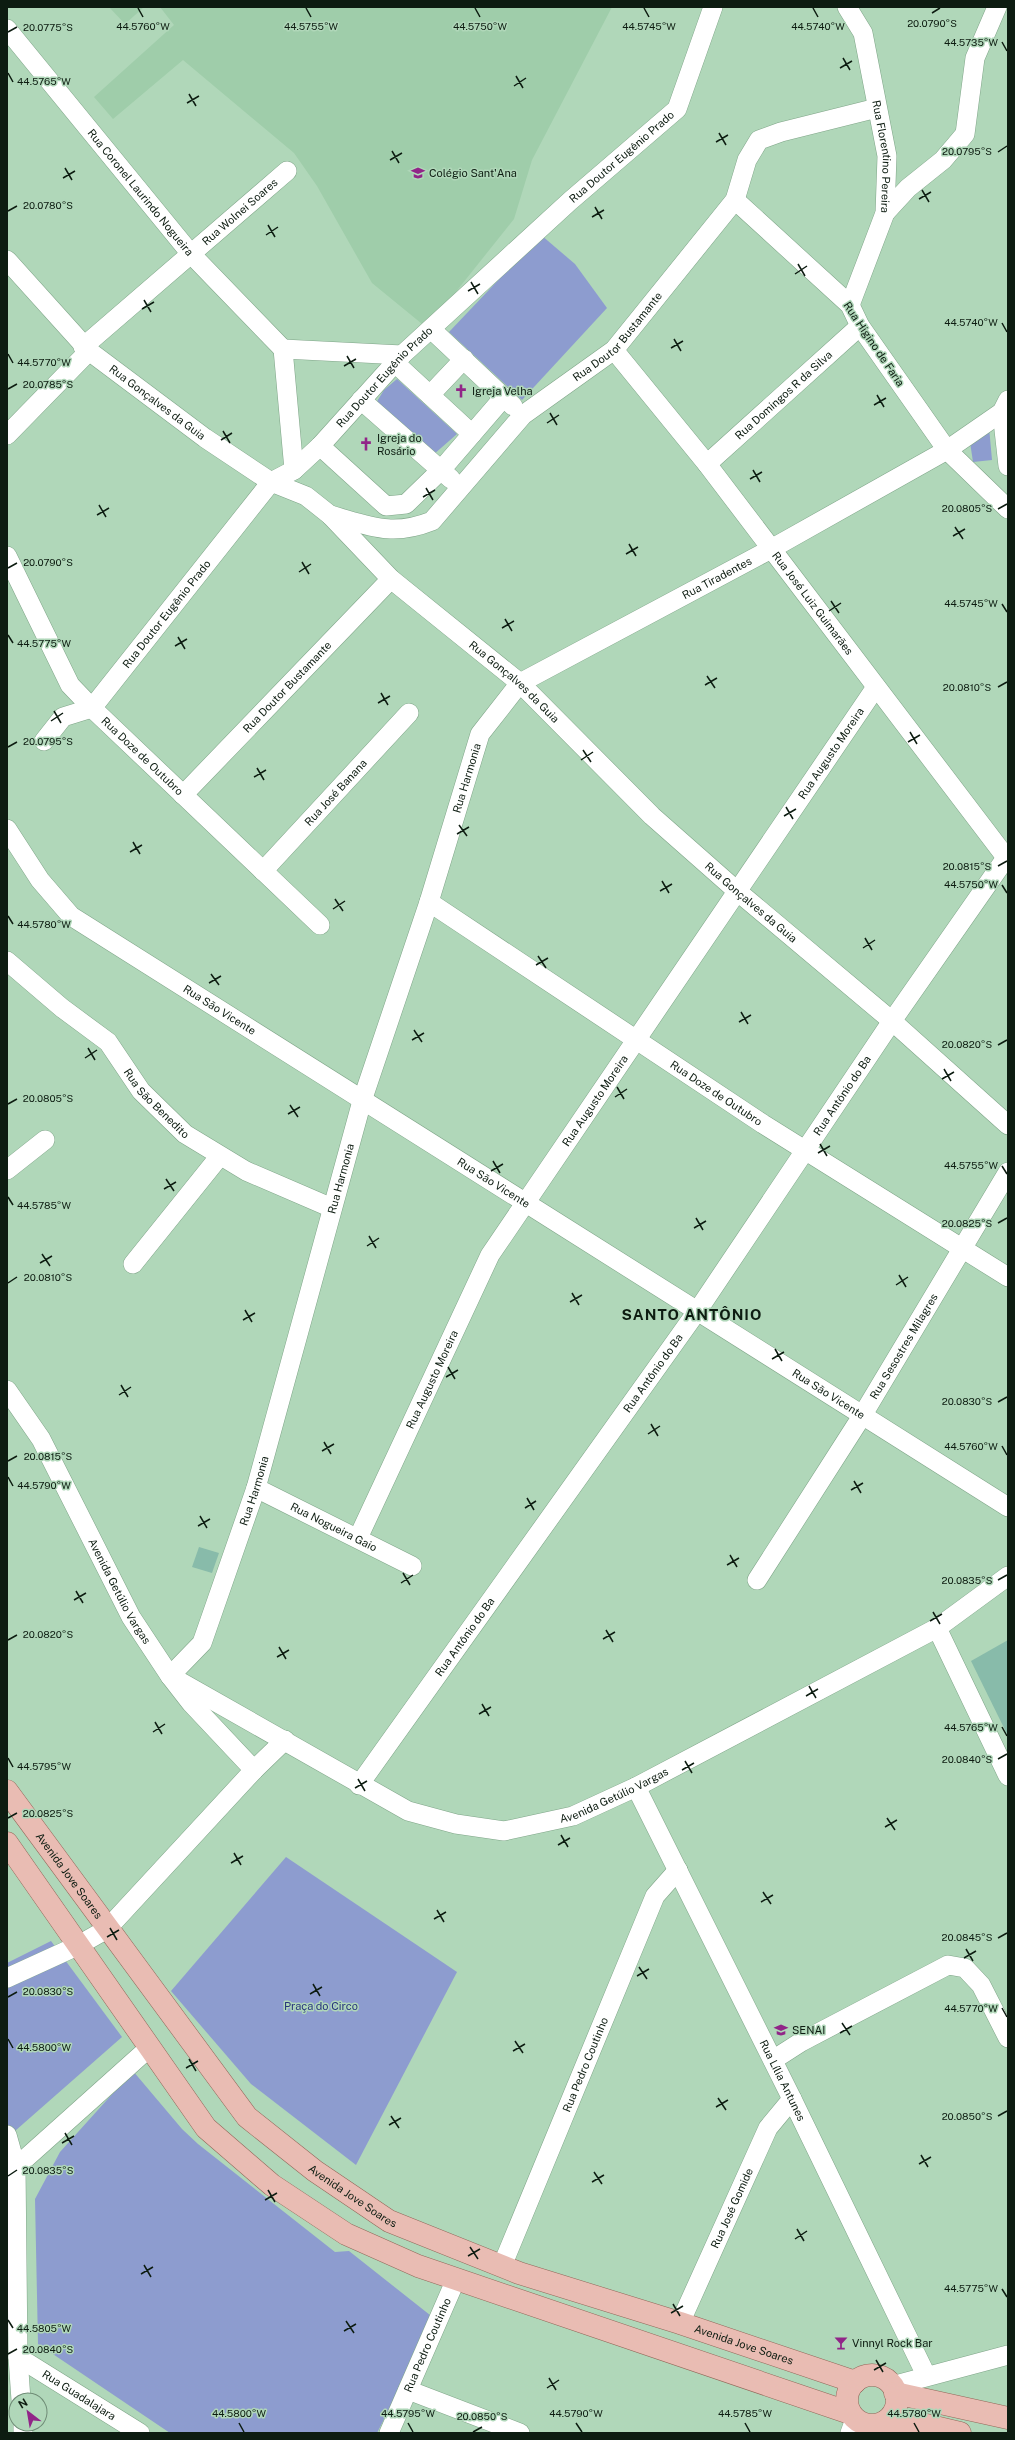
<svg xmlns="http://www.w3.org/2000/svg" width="1015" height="2440" font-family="'Public Sans',sans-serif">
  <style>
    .built { fill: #9fcdaa }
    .green { fill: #8d9ccf }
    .building { fill: #8ba }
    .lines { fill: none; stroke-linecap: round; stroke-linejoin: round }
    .minor-casing { stroke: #7fa588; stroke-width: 20 }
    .major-casing { stroke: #926759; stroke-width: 23 }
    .minor { stroke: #fff; stroke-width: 19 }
    .major { stroke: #e9bcb3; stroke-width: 22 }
    .ticks { fill: none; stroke: #0d1c11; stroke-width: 1.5 }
    .labels { text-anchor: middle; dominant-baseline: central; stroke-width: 3; stroke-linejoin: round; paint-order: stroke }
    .street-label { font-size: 11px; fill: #0d1c11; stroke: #b0d7b9 }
    .poi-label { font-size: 11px; fill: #0d1c11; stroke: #b0d7b9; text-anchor: start }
    .park-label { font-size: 11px; fill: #27337c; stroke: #b0d7b9 }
    .district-label { font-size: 15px; font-weight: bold; letter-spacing: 1px; fill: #0d1c11; stroke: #b0d7b9 }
    .ticks-label { font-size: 10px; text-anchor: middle; fill: #0d1c11; stroke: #b0d7b9; stroke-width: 3; stroke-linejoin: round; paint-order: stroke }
  </style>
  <rect width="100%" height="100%" fill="#b0d7b9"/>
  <g class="built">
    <path d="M 109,7 L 144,7 L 125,24 Z"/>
    <path d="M 160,7 L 612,7 L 532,160 L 514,219 L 427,328 L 372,283 L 317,186 L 294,153 L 183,60 L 113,119 L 94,97 L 174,25 Z"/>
  </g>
  <g class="green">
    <path d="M 541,235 L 575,264 L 607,308 L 522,400 L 449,332 Z"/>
    <path d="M 397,379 L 457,434 L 433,455 L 376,403 L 384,390 Z"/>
    <path d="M 989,427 L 992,460 L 973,462 L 970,442 Z"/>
    <path d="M 286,1857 L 457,1972 L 356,2165 L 251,2084 L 171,1991 Z"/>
    <path d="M 51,1941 L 122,2037 L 7,2138 L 7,1963 Z"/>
    <path d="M 133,2071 L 182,2129 L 198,2144 L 335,2252 L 349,2251 L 435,2319 L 377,2433 L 170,2433 L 38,2344 L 35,2199 L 60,2152 Z"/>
  </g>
  <g class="building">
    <path d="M 199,1547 L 219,1553 L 212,1573 L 192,1567 Z"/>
    <path d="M 1008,1640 L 1008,1736 L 971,1661 Z"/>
  </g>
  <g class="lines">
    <g class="minor-casing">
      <g id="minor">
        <path id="s1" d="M 847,7 L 863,33 L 887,156 L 885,213 L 850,305"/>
        <path id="s2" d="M 7,29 L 191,254 L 283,349"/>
        <path d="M 735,200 L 850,305 L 860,326 L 947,450 L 1008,509"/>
        <path d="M 885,213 L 908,188 L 943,160 L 965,134 L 975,58 L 997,7"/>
        <path id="s3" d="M 7,260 L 89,351 L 205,438 L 271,482 L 306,496 L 330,515 L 391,579 L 520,683 L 652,816 L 737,891 L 892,1021 L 1008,1125"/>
        <path d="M 431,329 L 513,406"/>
        <path id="s4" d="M 83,347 L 287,171"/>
        <path d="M 283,349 L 294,470"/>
        <path d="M 283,349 L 402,355"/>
        <path id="s5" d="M 614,350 L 707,464 L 1008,860"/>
        <path d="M 394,362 L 472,434"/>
        <path d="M 430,395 L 464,359"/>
        <path d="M 361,400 L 451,479"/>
        <path d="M 1002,412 L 1008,466"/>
        <path d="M 7,435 L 89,351"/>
        <path d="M 320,446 L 386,506 L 406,504 L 441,470 L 504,397"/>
        <path id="s6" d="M 707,464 L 860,326"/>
        <path id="s7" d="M 330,515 C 370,526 392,537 432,521 L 523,415 L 614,350 L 735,200 L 747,160 L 759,140 L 781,132 L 877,108"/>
        <path id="s8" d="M 7,556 L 70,685 L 92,708 L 320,925"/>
        <path id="s9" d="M 44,741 L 63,717 L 92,708 L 271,482 L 294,470 L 320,446 L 402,355 L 570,201 L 677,109 L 713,7"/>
        <path id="s10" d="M 183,795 L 391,579"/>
        <path id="s11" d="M 7,829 L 40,880 L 71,916 L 1008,1507"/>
        <path id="s12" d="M 263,871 L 409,713"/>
        <path id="s13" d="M 429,902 L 763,1124 L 1008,1277"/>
        <path id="s14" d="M 7,961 L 62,1008 L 108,1042 L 141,1091 L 185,1134 L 246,1171 L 332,1208"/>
        <path d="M 7,1170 L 45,1140"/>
        <path d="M 133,1264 L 219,1157"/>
        <path id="s15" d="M 7,1390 L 41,1439 L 131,1617 L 170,1676 L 408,1811 L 456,1824 L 504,1831 L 573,1816 L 636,1787 L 937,1628 L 1008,1576"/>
        <path id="s16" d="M 256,1488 L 412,1566"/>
        <path id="s17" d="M 358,1538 L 490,1255 L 876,687"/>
        <path id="s18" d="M 757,1580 L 862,1416 L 1008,1172"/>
        <path d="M 937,1628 L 1008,1776"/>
        <path id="s19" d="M 254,1770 L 191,1703 L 170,1676 L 202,1643 L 256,1488 L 362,1101 L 429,902 L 480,734 L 520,683 L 771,549 L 947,450 L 1002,412 L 1008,400"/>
        <path id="s20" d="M 359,1785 L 698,1310 L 892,1021 L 1008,855"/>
        <path id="s21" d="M 636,1787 L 792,2099 L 926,2375"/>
        <path d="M 7,1978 L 77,1946 L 107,1929 L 254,1770 L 285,1740"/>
        <path d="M 773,2060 L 801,2042 L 948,1965 L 965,1968 L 981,1985 L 1008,2038"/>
        <path d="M 7,2135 L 16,2167 L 18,2357 L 21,2400"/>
        <path d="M 16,2167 L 150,2047"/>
        <path id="s22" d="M 502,2266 L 655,1896 L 678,1870"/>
        <path id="s23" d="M 680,2323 L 768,2128 L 792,2099"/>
        <path id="s24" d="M 18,2357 L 140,2433"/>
        <path d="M 892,2386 L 1008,2355"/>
        <path d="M 408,2390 L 520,2433"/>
        <path d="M 23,2424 L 23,2433"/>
        <path id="s25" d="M 389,2433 L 456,2279"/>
        <path d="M 850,2433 L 855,2419"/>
      </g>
    </g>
    <g class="major-casing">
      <g id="major">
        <path id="s26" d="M 7,1791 L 247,2117 L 315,2171 L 389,2221 L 519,2273 L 680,2323 L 855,2382"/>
        <path d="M 7,1843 L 206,2128 L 272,2185 L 346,2234 L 418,2266 L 850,2413"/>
        <circle cx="872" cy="2400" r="25"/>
        <path d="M 895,2393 L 1008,2418"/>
        <path d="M 886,2421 L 922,2424 L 960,2433"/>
      </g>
    </g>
    <use href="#minor" class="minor"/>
    <use href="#major" class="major"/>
  </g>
  <path class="ticks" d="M 138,8 L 143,17M 306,8 L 311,17M 475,8 L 480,17M 644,8 L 649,17M 813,8 L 818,17M 932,13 L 940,8M 8,32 L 17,27M 1002,42 L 1007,51M 843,58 L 850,70M 840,68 L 852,61M 8,73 L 13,82M 516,76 L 523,88M 514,86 L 526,78M 189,94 L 196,106M 187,103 L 199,96M 719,133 L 726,145M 716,142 L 728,135M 392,151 L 399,163M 998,152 L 1007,146M 390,160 L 402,153M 65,168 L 72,180M 63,178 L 75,171M 922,190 L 929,202M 919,199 L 931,192M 595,207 L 602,219M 8,211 L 17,206M 592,217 L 604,210M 268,225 L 275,237M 266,235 L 278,227M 798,264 L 805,276M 795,274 L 807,266M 471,282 L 478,294M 468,291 L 480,284M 144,300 L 151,312M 142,309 L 154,302M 1002,323 L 1007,332M 674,339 L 681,351M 671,348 L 683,341M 8,354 L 13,363M 347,356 L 354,368M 344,366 L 356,359M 8,389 L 17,384M 877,395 L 884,407M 874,405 L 886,398M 550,413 L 557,425M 547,423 L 559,415M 223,431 L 230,443M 221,440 L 232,433M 753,470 L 760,482M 750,479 L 762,472M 426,488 L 433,500M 423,497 L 435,490M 99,505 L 106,517M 998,509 L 1007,504M 97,515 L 109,508M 955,527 L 963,539M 953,536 L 965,529M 629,544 L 636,556M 626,554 L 638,547M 302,562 L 309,574M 8,568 L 17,563M 299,572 L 311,564M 831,601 L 839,613M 1002,604 L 1007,612M 829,611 L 841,603M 505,619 L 512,631M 502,628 L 514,621M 8,635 L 13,643M 178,637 L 185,649M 175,646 L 187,639M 707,676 L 715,688M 705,685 L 717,678M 998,687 L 1007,682M 381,693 L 388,705M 378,703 L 390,696M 54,711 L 61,723M 51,721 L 63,713M 910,732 L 917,744M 908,742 L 920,735M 8,747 L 17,742M 583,750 L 591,762M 581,760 L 593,752M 257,768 L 264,780M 254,777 L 266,770M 786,807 L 793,819M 784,816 L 796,809M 459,825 L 467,836M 457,834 L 469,827M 133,842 L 140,854M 130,852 L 142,845M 998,866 L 1007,861M 662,881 L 669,893M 1002,885 L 1007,893M 660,891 L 672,884M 335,899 L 343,911M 333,909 L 345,901M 8,916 L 13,924M 865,938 L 872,950M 863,948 L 875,940M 538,956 L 546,968M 536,965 L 548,958M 211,974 L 219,985M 209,983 L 221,976M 741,1012 L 748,1024M 739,1022 L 751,1015M 414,1030 L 422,1042M 412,1040 L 424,1033M 998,1045 L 1007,1040M 88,1048 L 95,1060M 85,1058 L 97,1050M 944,1069 L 951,1081M 942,1079 L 954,1072M 617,1087 L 624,1099M 615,1097 L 627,1089M 8,1104 L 17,1099M 290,1105 L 298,1117M 288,1114 L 300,1107M 820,1144 L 827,1156M 818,1153 L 830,1146M 493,1161 L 500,1173M 1002,1166 L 1007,1174M 491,1171 L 503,1164M 166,1179 L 174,1191M 164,1189 L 176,1182M 8,1197 L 13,1205M 696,1218 L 703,1230M 998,1223 L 1007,1218M 694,1228 L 706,1221M 369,1236 L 376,1248M 367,1246 L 379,1238M 42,1254 L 50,1266M 40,1263 L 52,1256M 899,1275 L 906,1287M 8,1283 L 17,1277M 896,1285 L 908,1277M 572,1293 L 579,1305M 570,1302 L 582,1295M 245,1310 L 252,1322M 243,1320 L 255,1313M 775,1349 L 782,1361M 772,1359 L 784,1352M 448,1367 L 455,1379M 446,1377 L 458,1370M 121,1385 L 128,1397M 119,1395 L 131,1387M 998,1402 L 1007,1397M 651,1424 L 658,1436M 648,1434 L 660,1426M 324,1442 L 331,1454M 1002,1446 L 1007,1455M 322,1451 L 334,1444M 8,1461 L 17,1456M 8,1477 L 13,1486M 854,1481 L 861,1493M 851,1490 L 863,1483M 527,1498 L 534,1510M 525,1508 L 536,1501M 200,1516 L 207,1528M 198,1526 L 210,1519M 730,1555 L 737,1567M 727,1565 L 739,1558M 403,1573 L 410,1585M 998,1580 L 1007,1575M 401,1583 L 413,1575M 76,1591 L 83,1603M 74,1600 L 86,1593M 933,1612 L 940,1624M 930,1621 L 942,1614M 606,1630 L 613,1642M 603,1639 L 615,1632M 8,1640 L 17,1635M 279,1647 L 286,1659M 277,1657 L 289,1650M 809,1686 L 816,1698M 806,1696 L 818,1689M 482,1704 L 489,1716M 479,1714 L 491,1707M 155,1722 L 162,1734M 1002,1727 L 1007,1736M 153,1732 L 165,1724M 8,1758 L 13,1767M 998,1759 L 1007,1754M 685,1761 L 692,1773M 682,1770 L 694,1763M 358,1779 L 365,1791M 355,1788 L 367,1781M 8,1818 L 17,1813M 887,1818 L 895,1830M 885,1827 L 897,1820M 561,1835 L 568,1847M 558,1845 L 570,1838M 234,1853 L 241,1865M 231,1863 L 243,1856M 763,1892 L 771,1904M 761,1902 L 773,1895M 437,1910 L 444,1922M 434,1919 L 446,1912M 110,1928 L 117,1940M 107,1937 L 119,1930M 998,1938 L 1007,1933M 966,1949 L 973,1961M 964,1958 L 976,1951M 639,1967 L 647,1979M 637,1976 L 649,1969M 313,1984 L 320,1996M 310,1994 L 322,1987M 8,1997 L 17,1992M 1002,2008 L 1007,2017M 842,2023 L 850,2035M 840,2033 L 852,2026M 8,2039 L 13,2048M 515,2041 L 523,2053M 513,2051 L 525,2044M 189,2059 L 196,2071M 186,2068 L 198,2061M 718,2098 L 726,2110M 716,2107 L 728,2100M 391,2116 L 399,2128M 998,2116 L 1007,2111M 389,2125 L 401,2118M 65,2133 L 72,2145M 62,2143 L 74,2136M 921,2155 L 928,2167M 919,2164 L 931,2157M 594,2172 L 602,2184M 8,2176 L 17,2170M 592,2182 L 604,2175M 268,2190 L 275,2202M 265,2200 L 277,2193M 797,2229 L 804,2241M 795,2239 L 807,2231M 470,2247 L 478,2259M 468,2256 L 480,2249M 144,2265 L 151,2277M 141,2274 L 153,2267M 1002,2289 L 1007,2297M 673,2304 L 680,2316M 671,2313 L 683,2306M 8,2320 L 13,2328M 346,2321 L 354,2333M 344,2331 L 356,2324M 8,2354 L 17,2349M 876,2360 L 883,2372M 874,2370 L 886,2363M 549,2378 L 556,2390M 547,2388 L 559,2380M 239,2423 L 244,2432M 408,2423 L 413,2432M 576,2423 L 582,2432M 745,2423 L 750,2432M 914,2423 L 919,2432M 473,2432 L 482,2427"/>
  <defs>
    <g id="school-bare" transform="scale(1.08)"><path d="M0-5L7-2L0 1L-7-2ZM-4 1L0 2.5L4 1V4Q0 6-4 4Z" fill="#912588" stroke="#b0d7b9" stroke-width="2.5" paint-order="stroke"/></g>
    <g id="church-bare" transform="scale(1.08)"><path d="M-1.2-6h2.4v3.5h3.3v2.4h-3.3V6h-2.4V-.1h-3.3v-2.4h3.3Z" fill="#912588" stroke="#b0d7b9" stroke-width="2.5" paint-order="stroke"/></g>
    <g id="bar-bare" transform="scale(1.08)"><path d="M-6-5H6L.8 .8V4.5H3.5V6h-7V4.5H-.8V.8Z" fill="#912588" stroke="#b0d7b9" stroke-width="2.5" paint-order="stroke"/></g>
  </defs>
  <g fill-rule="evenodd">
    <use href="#school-bare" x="418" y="173"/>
    <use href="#church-bare" x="461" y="391"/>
    <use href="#church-bare" x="366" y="444"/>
    <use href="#school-bare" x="781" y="2030"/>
    <use href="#bar-bare" x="841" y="2343"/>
  </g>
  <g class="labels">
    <g class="street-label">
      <text stroke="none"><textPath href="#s9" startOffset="829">Rua Doutor Eugênio Prado</textPath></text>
      <text stroke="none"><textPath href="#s1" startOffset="156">Rua Florentino Pereira</textPath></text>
      <text stroke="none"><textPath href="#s2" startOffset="211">Rua Coronel Laurindo Nogueira</textPath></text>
      <text stroke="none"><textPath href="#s4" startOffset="207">Rua Wolnei Soares</textPath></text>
      <text stroke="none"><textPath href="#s7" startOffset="368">Rua Doutor Bustamante</textPath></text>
      <text transform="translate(874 344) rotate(56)">Rua Higino de Faria</text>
      <text stroke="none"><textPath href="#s9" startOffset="505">Rua Doutor Eugênio Prado</textPath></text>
      <text stroke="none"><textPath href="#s6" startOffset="103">Rua Domingos R da Silva</textPath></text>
      <text stroke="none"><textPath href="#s3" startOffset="208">Rua Gonçalves da Guia</textPath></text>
      <text stroke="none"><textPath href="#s19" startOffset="1411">Rua Tiradentes</textPath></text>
      <text stroke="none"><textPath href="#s5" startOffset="322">Rua José Luiz Guimarães</textPath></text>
      <text stroke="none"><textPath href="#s9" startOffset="181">Rua Doutor Eugênio Prado</textPath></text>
      <text stroke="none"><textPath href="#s3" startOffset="664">Rua Gonçalves da Guia</textPath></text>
      <text stroke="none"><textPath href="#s10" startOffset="150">Rua Doutor Bustamante</textPath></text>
      <text stroke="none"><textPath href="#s17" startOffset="919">Rua Augusto Moreira</textPath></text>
      <text stroke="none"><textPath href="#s8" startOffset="245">Rua Doze de Outubro</textPath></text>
      <text stroke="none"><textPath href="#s19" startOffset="1077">Rua Harmonia</textPath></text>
      <text stroke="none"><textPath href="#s12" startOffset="107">Rua José Banana</textPath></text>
      <text stroke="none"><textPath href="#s3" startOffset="988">Rua Gonçalves da Guia</textPath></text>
      <text stroke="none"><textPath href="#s11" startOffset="284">Rua São Vicente</textPath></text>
      <text stroke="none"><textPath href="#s13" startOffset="345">Rua Doze de Outubro</textPath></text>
      <text stroke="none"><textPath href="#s20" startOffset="842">Rua Antônio do Ba</textPath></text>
      <text stroke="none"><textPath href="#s17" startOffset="499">Rua Augusto Moreira</textPath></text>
      <text stroke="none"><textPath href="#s14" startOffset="208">Rua São Benedito</textPath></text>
      <text stroke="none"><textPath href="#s19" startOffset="657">Rua Harmonia</textPath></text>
      <text stroke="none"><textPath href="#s11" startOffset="608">Rua São Vicente</textPath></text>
      <text stroke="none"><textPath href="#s18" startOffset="276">Rua Sesostres Milagres</textPath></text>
      <text stroke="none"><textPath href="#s20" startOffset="506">Rua Antônio do Ba</textPath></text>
      <text stroke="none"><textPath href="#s17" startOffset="175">Rua Augusto Moreira</textPath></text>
      <text stroke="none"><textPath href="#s11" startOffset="1004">Rua São Vicente</textPath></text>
      <text stroke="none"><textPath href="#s19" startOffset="333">Rua Harmonia</textPath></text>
      <text stroke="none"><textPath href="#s16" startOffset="87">Rua Nogueira Gaio</textPath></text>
      <text stroke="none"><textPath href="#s15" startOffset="231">Avenida Getúlio Vargas</textPath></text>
      <text stroke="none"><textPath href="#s20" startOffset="182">Rua Antônio do Ba</textPath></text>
      <text stroke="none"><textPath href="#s15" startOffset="818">Avenida Getúlio Vargas</textPath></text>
      <text stroke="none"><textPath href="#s26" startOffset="105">Avenida Jove Soares</textPath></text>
      <text stroke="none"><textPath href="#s22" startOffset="218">Rua Pedro Coutinho</textPath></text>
      <text stroke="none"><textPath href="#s21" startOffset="328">Rua Lília Antunes</textPath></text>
      <text stroke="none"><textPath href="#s26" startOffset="537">Avenida Jove Soares</textPath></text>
      <text stroke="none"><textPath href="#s23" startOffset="126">Rua José Gomide</textPath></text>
      <text stroke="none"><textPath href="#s26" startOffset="957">Avenida Jove Soares</textPath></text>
      <text stroke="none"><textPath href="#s25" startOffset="96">Rua Pedro Coutinho</textPath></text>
      <text stroke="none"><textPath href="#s24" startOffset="72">Rua Guadalajara</textPath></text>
    </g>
    <g class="poi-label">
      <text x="429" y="173">Colégio Sant'Ana</text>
      <text x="472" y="391">Igreja Velha</text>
      <text x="377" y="438">Igreja do<tspan x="377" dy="13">Rosário</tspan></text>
      <text x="792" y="2030">SENAI</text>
      <text x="852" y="2343">Vinnyl Rock Bar</text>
    </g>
    <g class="park-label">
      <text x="321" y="2006">Praça do Circo</text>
    </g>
    <g class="district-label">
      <text x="692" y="1314">SANTO ANTÔNIO</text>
    </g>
  </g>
  <g class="ticks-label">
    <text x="932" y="27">20.0790°S</text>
    <text x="143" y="30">44.5760°W</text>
    <text x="311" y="30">44.5755°W</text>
    <text x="480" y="30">44.5750°W</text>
    <text x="649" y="30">44.5745°W</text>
    <text x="818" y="30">44.5740°W</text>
    <text x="48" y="31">20.0775°S</text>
    <text x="971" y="46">44.5735°W</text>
    <text x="44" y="85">44.5765°W</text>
    <text x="967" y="155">20.0795°S</text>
    <text x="48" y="209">20.0780°S</text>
    <text x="971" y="326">44.5740°W</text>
    <text x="44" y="366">44.5770°W</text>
    <text x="48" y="388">20.0785°S</text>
    <text x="967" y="512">20.0805°S</text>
    <text x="48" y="566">20.0790°S</text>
    <text x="971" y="607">44.5745°W</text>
    <text x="44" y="647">44.5775°W</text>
    <text x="967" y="691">20.0810°S</text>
    <text x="48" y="745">20.0795°S</text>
    <text x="967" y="870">20.0815°S</text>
    <text x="971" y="888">44.5750°W</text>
    <text x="44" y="928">44.5780°W</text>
    <text x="967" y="1048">20.0820°S</text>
    <text x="48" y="1102">20.0805°S</text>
    <text x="971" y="1169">44.5755°W</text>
    <text x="44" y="1209">44.5785°W</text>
    <text x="967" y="1227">20.0825°S</text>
    <text x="48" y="1281">20.0810°S</text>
    <text x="967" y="1405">20.0830°S</text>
    <text x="971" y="1450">44.5760°W</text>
    <text x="48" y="1460">20.0815°S</text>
    <text x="44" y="1489">44.5790°W</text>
    <text x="967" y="1584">20.0835°S</text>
    <text x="48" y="1638">20.0820°S</text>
    <text x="971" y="1731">44.5765°W</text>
    <text x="967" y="1763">20.0840°S</text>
    <text x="44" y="1770">44.5795°W</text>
    <text x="48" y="1817">20.0825°S</text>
    <text x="967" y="1941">20.0845°S</text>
    <text x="48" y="1995">20.0830°S</text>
    <text x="971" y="2012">44.5770°W</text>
    <text x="44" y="2051">44.5800°W</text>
    <text x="967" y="2120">20.0850°S</text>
    <text x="48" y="2174">20.0835°S</text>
    <text x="971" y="2292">44.5775°W</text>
    <text x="44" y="2332">44.5805°W</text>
    <text x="48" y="2353">20.0840°S</text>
    <text x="239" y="2417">44.5800°W</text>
    <text x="408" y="2417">44.5795°W</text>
    <text x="576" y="2417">44.5790°W</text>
    <text x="745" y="2417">44.5785°W</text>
    <text x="914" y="2417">44.5780°W</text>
    <text x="482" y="2420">20.0850°S</text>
  </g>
  <rect width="1015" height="2440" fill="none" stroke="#0d1c11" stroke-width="16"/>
  <g transform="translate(28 2412) rotate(329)"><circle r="19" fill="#b0d7b9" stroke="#6f8c76"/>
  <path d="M0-3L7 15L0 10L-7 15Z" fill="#912588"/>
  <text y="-6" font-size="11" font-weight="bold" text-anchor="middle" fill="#0d1c11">N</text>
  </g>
</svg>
